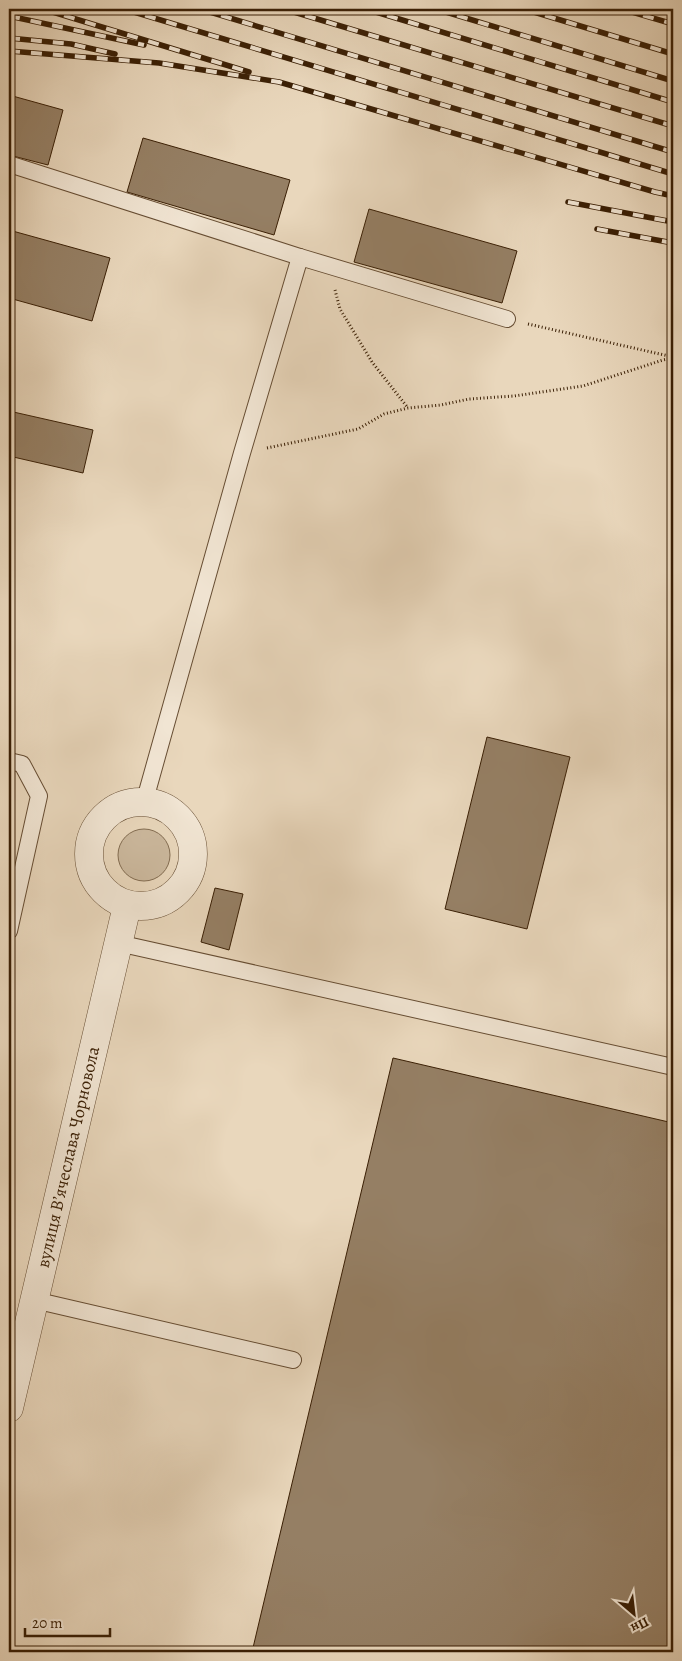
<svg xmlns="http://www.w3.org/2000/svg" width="682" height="1661" font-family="Alegreya,serif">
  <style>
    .green { fill: #cbb89d; stroke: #826c51 }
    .building { fill: #957f64; stroke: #3a1f05 }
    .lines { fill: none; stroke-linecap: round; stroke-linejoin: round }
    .lane-casing { stroke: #664d33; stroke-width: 18 }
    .street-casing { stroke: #664d33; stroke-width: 29 }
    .path { stroke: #3a1f05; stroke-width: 3; stroke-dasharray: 1 2.5; stroke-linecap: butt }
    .lane { stroke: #f1e5d3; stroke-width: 16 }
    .street { stroke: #f1e5d3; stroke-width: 28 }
    .rail-casing { stroke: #3a1f05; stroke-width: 5.5 }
    .rail { stroke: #f1e5d3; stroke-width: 4; stroke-dasharray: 11; stroke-linecap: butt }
    .labels { text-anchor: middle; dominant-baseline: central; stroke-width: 4.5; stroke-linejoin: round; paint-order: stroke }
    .street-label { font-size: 18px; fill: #3a1f05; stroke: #f1e5d3 }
  </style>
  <rect width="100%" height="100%" fill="#e9d7bc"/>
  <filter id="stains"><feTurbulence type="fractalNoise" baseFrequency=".004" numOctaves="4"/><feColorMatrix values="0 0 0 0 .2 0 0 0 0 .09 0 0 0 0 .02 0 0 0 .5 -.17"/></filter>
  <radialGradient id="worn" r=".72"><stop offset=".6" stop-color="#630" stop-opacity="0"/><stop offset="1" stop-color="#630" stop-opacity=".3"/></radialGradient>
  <circle class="green" cx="144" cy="855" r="26"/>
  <g class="building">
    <path d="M 9,95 L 63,110 L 48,165 L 9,155 Z"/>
    <path d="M 143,138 L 290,180 L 274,235 L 127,192 Z"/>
    <path d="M 369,209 L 517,251 L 502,303 L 354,262 Z"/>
    <path d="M 9,230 L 110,258 L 92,321 L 9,298 Z"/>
    <path d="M 9,411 L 93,430 L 83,473 L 9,456 Z"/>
    <path d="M 487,737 L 570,757 L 527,929 L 445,909 Z"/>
    <path d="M 215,888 L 243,894 L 229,950 L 201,942 Z"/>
    <path d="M 393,1058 L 673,1123 L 673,1652 L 252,1652 Z"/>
  </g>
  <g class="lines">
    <g class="lane-casing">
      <g id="lane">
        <path d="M 9,164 L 300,257"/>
        <path d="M 9,761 L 22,764 L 39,796 L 9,931"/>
        <path d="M 144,803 L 242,453 L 300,257 L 507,319"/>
        <path d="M 118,943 L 673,1067"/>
        <path d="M 34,1300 L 293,1360"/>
      </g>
    </g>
    <g class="street-casing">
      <g id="street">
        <circle cx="141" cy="854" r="52"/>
        <path d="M 9,1408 L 127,906"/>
      </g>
    </g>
    <g class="path">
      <path d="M 335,290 L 340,309 L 372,362 L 408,408"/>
      <path d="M 528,324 L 673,357"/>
      <path d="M 267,448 L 358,429 L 384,414 L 408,408 L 441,405 L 469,399 L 514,396 L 583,386 L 663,360 L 673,358"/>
    </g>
    <use href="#lane" class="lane"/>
    <use href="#street" class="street"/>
    <g class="rail-casing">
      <g id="rail">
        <path d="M 43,9 L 249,72"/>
        <path d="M 124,9 L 673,174"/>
        <path d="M 200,9 L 673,152"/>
        <path d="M 284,9 L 673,126"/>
        <path d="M 366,9 L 673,102"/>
        <path d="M 436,9 L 673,81"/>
        <path d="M 524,9 L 673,54"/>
        <path d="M 622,9 L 673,24"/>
        <path d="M 9,16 L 144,45"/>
        <path d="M 9,38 L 71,44 L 115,54"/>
        <path d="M 9,51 L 159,63 L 279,82 L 655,192 L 673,196"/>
        <path d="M 568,202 L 673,222"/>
        <path d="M 597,229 L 673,243"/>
      </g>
    </g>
    <use href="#rail" class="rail"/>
  </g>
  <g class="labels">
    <g class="street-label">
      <text transform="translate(68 1157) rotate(-77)">вулиця Вʼячеслава Чорновола</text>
    </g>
  </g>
  <rect width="682" height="1661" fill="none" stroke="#e9d7bc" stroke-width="30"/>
  <rect x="10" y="10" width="662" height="1641" fill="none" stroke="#3a1f05" stroke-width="2.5"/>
  <rect x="15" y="15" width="652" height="1631" fill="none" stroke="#3a1f05"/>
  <g transform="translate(634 1614) rotate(152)" stroke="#f1e5d3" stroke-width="4" paint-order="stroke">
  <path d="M0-4L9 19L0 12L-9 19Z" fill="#3a1f05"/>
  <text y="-8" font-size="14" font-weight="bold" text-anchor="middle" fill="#3a1f05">Пн</text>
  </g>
  <path d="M25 1628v8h85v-8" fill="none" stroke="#3a1f05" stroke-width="2.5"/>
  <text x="32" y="1628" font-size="15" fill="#3a1f05" stroke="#f1e5d3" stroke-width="4" paint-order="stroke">20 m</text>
  <rect width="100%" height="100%" filter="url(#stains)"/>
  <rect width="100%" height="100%" fill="url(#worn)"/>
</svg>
